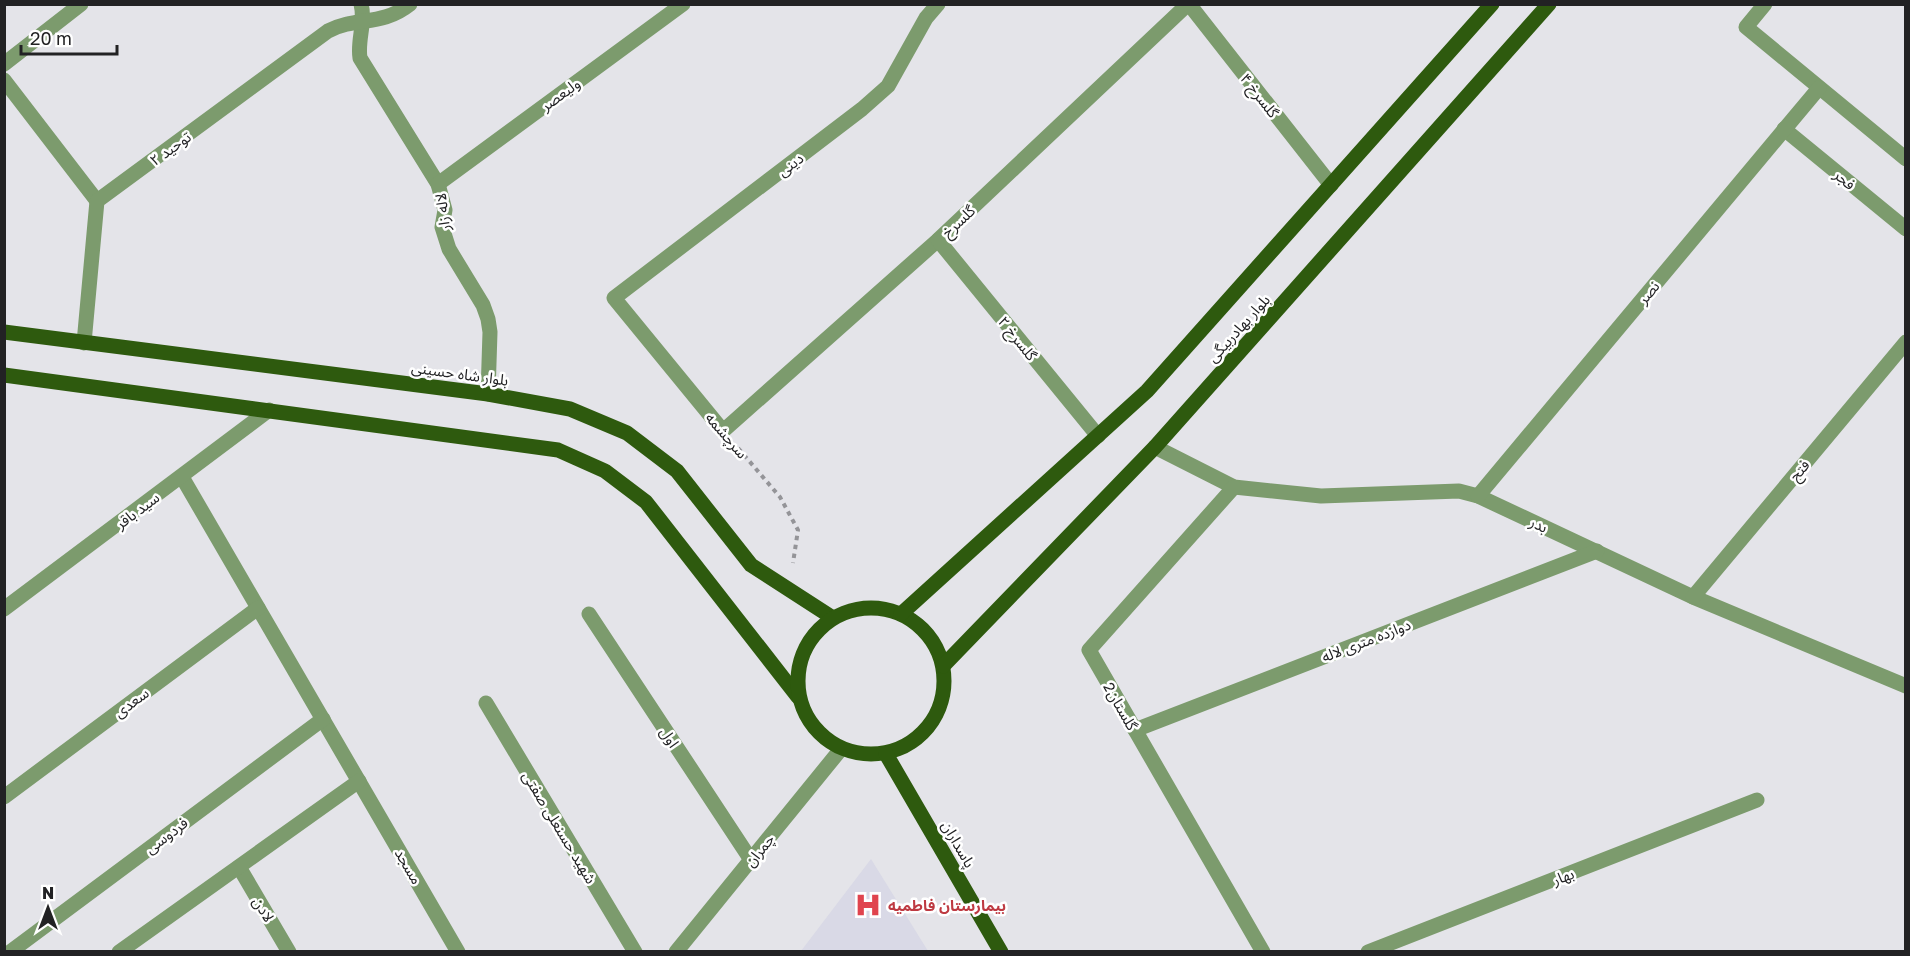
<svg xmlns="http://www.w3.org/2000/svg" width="1910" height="956" font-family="'Golos Text','Noto Sans Arabic',sans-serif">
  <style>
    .built { fill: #d9d9e6 }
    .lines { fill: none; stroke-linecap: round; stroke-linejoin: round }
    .path { stroke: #949498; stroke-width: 4; stroke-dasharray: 4.5 4.5; stroke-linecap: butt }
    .minor { stroke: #7c9b6d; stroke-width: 15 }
    .major { stroke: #2e5a0e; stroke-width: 15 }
    .labels { text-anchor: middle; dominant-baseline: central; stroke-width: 5; stroke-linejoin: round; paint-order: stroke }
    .street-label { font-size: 15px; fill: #222224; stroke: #fff }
    .health-label { font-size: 15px; font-weight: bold; fill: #be3a42; stroke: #fff; text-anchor: start }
  </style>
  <rect width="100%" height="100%" fill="#e4e4e9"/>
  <path class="built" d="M 871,859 L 928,951 L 801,951 Z"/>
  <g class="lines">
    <path class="path" d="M 738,448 L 780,497 L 798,530 L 793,563"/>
    <g class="minor">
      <path d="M 361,4 C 366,23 357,40 360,58 L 438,184 L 445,210 L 442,227 L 449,249 L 483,305 L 488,319 L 490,332 L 488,394"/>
      <path d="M 938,4 L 926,18 L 888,86 L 862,109 L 614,298 L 723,431 L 938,240 L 1188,4"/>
      <path d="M 1189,4 L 1331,185"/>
      <path d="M 1765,4 L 1746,27 L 1906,159"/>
      <path d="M 4,64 L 81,4"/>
      <path d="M 4,80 L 97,201"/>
      <path d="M 1784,129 L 1906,229"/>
      <path d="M 438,184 L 683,4"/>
      <path d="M 938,240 L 1098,436"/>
      <path d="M 84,343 L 97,201 L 328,31 C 357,16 381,27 410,4"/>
      <path d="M 1155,447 L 1234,487 L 1321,496 L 1459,491 L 1478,496 L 1693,597 L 1906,686"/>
      <path d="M 182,477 L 458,952"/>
      <path d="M 1234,487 L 1089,650 L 1263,952"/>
      <path d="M 1478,496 L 1819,88"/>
      <path d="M 1693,597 L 1906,342"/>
      <path d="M 4,609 L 269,410"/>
      <path d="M 589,614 L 751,860"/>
      <path d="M 486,703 L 635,952"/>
      <path d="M 1135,730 L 1597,551"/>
      <path d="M 4,797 L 258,608"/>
      <path d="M 239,867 L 289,952"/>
      <path d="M 10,952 L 323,719"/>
      <path d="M 119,952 L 359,781"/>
      <path d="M 676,952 L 841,749"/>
      <path d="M 1368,952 L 1757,800"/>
    </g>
    <g class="major">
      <path d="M 4,332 L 488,394 L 570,409 L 627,433 L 677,471 L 751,565 L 833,618"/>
      <path d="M 4,375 L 558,450 L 605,471 L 646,502 L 798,697"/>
      <circle cx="871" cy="681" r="73"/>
      <path d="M 901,614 L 1147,391 L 1492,4"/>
      <path d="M 943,666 L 1155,447 L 1549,4"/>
      <path d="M 886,754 L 1001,952"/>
    </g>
  </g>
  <defs>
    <g id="hospital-bare" transform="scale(2.07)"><path d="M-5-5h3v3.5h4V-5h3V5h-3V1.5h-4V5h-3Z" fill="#e0444e" stroke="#fff" stroke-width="2.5" paint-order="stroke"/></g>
  </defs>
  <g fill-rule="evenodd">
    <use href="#hospital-bare" x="868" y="905"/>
  </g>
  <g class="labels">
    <g class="street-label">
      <text transform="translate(560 94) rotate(-36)">ولیعصر</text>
      <text transform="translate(1260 95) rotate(52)">گلسرخ ۴</text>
      <text transform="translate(170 148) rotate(-36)">توحید ۲</text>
      <text transform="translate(790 164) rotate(-37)">دینی</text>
      <text transform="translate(1845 179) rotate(40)">فجر</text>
      <text transform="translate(442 212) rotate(-97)">لاله زار</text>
      <text transform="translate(958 221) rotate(-43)">گلسرخ</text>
      <text transform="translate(1648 292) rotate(-50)">نصر</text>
      <text transform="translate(1238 328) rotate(-48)">بلوار بهادربیگی</text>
      <text transform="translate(1018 338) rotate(51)">گلسرخ ۲</text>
      <text transform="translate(460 373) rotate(8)">بلوار شاه حسینی</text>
      <text transform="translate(727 435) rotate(49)">سرچشمه</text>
      <text transform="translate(1799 470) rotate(-50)">فتح</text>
      <text transform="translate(137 510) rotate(-37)">سید باقر</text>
      <text transform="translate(1539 524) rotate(25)">بدر</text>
      <text transform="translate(1366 640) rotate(-21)">دوازده متری لاله</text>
      <text transform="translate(131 702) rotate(-37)">سعدی</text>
      <text transform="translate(1121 706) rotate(60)">گلستان2</text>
      <text transform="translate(670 737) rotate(57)">اول</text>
      <text transform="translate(560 827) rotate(59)">شهید حسنعلی صفتی</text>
      <text transform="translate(166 835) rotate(-37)">فردوسی</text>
      <text transform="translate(959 844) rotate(60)">پاسداران</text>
      <text transform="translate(759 850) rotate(-51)">چمران</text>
      <text transform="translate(409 866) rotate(60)">مسجد</text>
      <text transform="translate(1563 876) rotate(-21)">بهار</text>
      <text transform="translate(264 909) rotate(59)">لادن</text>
    </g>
    <g class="health-label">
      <text x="888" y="905">بیمارستان فاطمیه</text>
    </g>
  </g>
  <rect width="1910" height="956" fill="none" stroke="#222224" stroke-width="12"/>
  <g transform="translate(48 908)" stroke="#ffffff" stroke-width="4.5" paint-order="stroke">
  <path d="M0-4.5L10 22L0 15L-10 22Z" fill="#222224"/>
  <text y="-9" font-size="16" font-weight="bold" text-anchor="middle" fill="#222224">N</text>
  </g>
  <path d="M21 45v9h96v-9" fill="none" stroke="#222224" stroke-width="3"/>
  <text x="30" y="45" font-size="18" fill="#222224" stroke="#ffffff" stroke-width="4.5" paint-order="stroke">20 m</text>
</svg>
